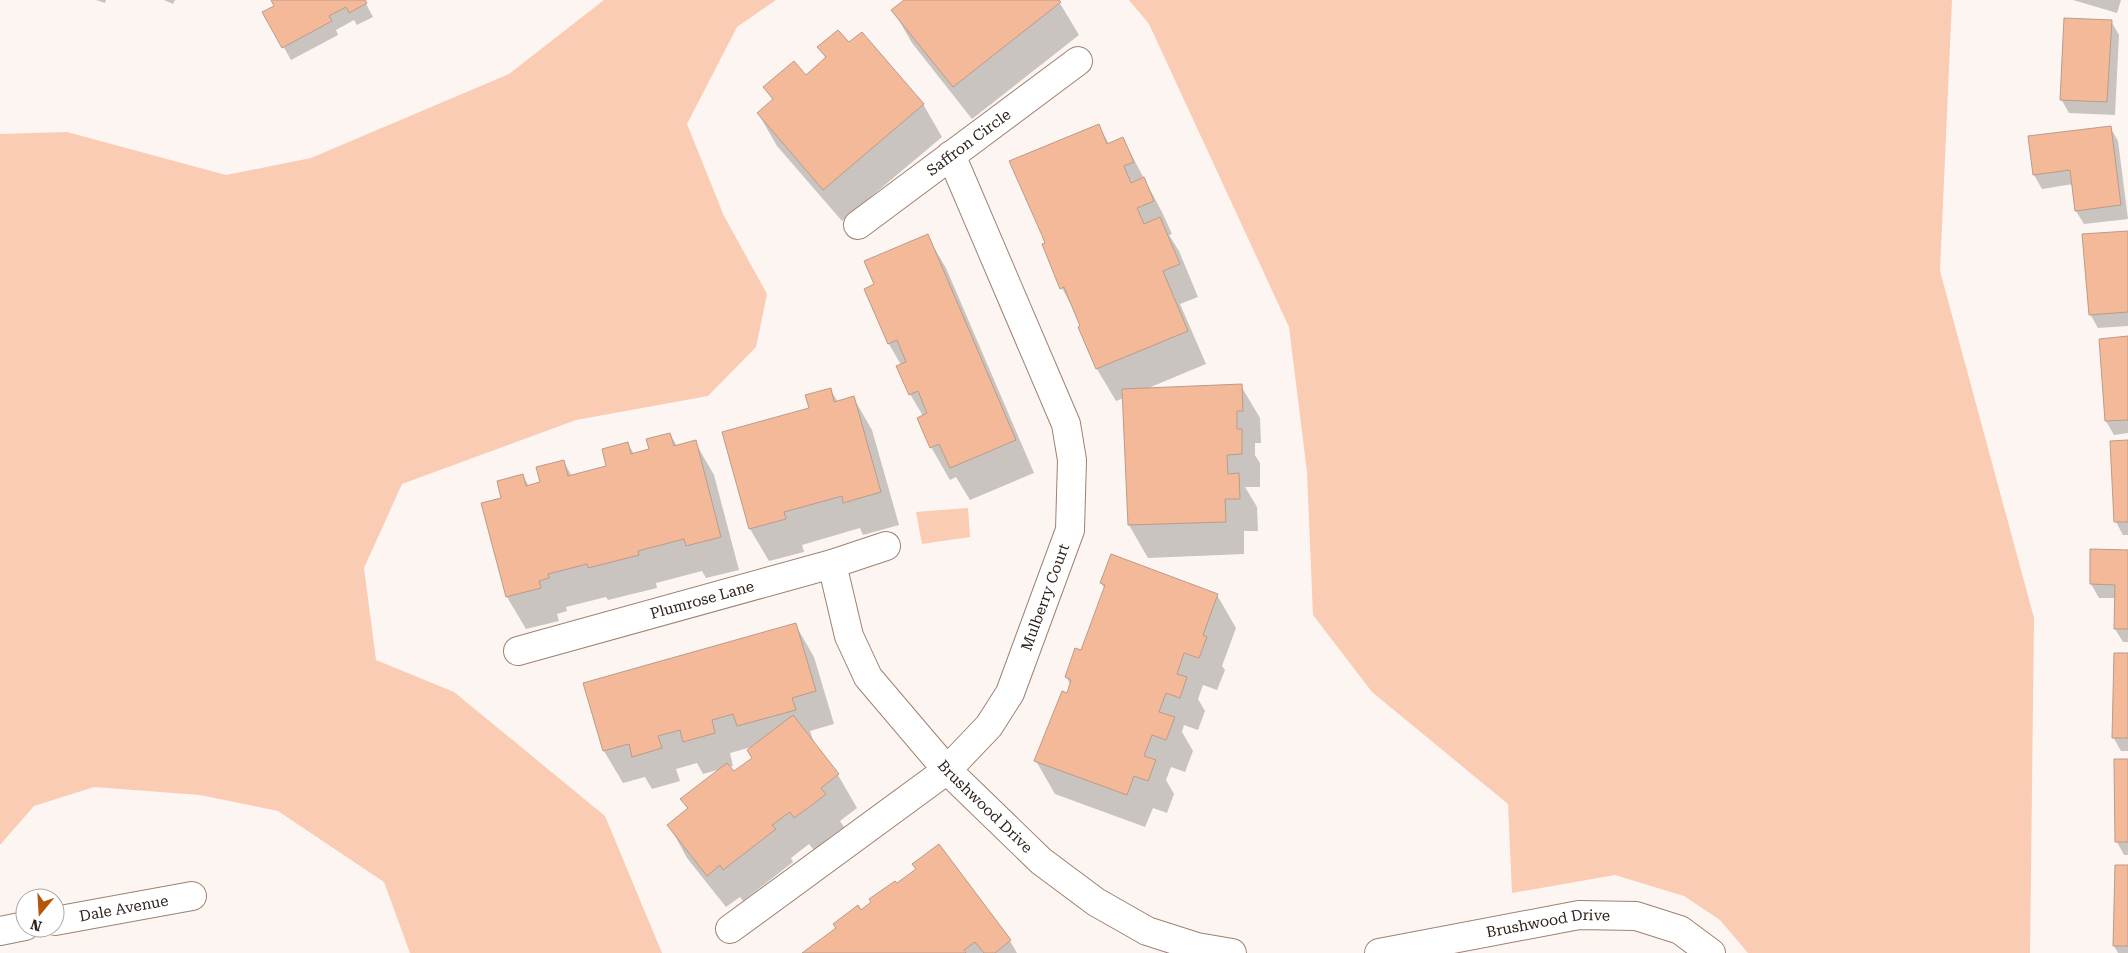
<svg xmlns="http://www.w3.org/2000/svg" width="2128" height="953" font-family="'Roboto Serif',serif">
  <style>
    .green { fill: #f9ccb3 }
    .shadow { fill: #0003; fill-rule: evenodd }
    .building { fill: #f4b999; stroke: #bb9b89 }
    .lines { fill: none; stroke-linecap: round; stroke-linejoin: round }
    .minor-casing { stroke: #a08170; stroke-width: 30 }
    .minor { stroke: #fff; stroke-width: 28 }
    .labels { text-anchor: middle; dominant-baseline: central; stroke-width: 4; stroke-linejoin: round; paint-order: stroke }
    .street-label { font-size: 15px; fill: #2f221b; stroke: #fff }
  </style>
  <rect width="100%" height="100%" fill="#fcf5f1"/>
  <g class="green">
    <path d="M 604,0 L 776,0 L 737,27 L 687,124 L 724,216 L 767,294 L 756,347 L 708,396 L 576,420 L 402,484 L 364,568 L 376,660 L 454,692 L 605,816 L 662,953 L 410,953 L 384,882 L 278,811 L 200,795 L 94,787 L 34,806 L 0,845 L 0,134 L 67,132 L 226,175 L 311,158 L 509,74 Z"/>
    <path d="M 1129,0 L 1952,0 L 1940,271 L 2034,618 L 2030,953 L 1748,953 L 1720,920 L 1684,896 L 1615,875 L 1512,893 L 1508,804 L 1372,692 L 1313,615 L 1307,472 L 1289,327 L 1149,24 Z"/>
    <path d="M 968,508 L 970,537 L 922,544 L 916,512 Z"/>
  </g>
  <g class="shadow">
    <path d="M 96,0 L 106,0 L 105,3 Z"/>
    <path d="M 164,0 L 175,0 L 173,4 Z"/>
    <path d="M 272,0 L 364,0 L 373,17 L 357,25 L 354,20 L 336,30 L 338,35 L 291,60 L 264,12 L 275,6 Z"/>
    <path d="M 906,0 L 1058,0 L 1079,35 L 972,119 L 912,43 L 893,10 Z"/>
    <path d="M 2073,0 L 2121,0 L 2117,13 Z"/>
    <path d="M 2111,21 L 2119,35 L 2115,115 L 2069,113 L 2061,99 Z"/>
    <path d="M 849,44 L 923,104 L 942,137 L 842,221 L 777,146 L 758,113 L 773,101 L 765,87 L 805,76 L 826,59 L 819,47 Z"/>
    <path d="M 1099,126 L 1109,144 L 1123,139 L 1162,212 L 1172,234 L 1169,235 L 1179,251 L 1198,297 L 1180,304 L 1206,364 L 1146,389 L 1241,386 L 1260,418 L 1261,443 L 1255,443 L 1255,455 L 1260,463 L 1260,487 L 1245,487 L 1257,507 L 1258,531 L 1244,531 L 1244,554 L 1148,558 L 1129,525 L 1124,398 L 1116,401 L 1097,369 L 1079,327 L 1082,326 L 1077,316 L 1062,288 L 1047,244 Z"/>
    <path d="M 2110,127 L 2118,141 L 2128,219 L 2084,224 L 2076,211 L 2073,184 L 2042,189 L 2034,175 L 2030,138 Z"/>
    <path d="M 2128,232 L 2128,326 L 2098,328 L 2090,314 Z"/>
    <path d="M 927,236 L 946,268 L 1034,473 L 970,500 L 956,477 L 950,480 L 931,447 L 923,416 L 910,394 L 901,365 L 889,344 L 866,289 L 876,285 Z"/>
    <path d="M 2128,338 L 2128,433 L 2114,435 L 2106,421 L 2100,340 Z"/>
    <path d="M 830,389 L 838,402 L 853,397 L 872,430 L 899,525 L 863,535 L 860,528 L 802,545 L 804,552 L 769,561 L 750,529 L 810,409 Z"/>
    <path d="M 670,434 L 677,446 L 695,442 L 714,475 L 739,570 L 706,578 L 702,571 L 656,583 L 657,588 L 608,600 L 606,597 L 566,607 L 567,611 L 557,614 L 559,621 L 526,629 L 507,597 L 502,499 L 523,476 L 529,486 L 542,483 L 563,461 L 572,476 L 608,467 L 628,444 L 634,454 L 650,450 Z"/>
    <path d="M 2128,441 L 2128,535 L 2123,535 L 2116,522 Z"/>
    <path d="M 2091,550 L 2128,551 L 2128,642 L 2123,642 L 2115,629 L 2116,598 L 2099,598 L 2091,584 Z"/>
    <path d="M 1101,583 L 1217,595 L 1236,628 L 1222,666 L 1225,670 L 1217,690 L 1203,685 L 1198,699 L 1205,711 L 1198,730 L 1184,725 L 1182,732 L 1193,751 L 1185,772 L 1171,767 L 1166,780 L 1174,794 L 1167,813 L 1153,808 L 1145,827 L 1055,794 L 1036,761 L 1067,694 L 1071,685 L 1066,677 L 1082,652 L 1105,589 Z"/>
    <path d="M 795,624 L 814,657 L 834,724 L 810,731 L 814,743 L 838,775 L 857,808 L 840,821 L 844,827 L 830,837 L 814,850 L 809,844 L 791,858 L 793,862 L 743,901 L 740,897 L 726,907 L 687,858 L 669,825 L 688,810 L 682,799 L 721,769 L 703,774 L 697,763 L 676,769 L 680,781 L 652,789 L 645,777 L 623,783 L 604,751 L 585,684 ZM 755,746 L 753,758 L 733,773 L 729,767 L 733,766 L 730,753 Z"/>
    <path d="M 2128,655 L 2128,751 L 2121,751 L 2113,737 Z"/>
    <path d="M 2128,760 L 2128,855 L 2124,855 L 2117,842 Z"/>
    <path d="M 939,845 L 1010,941 L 1017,953 L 804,953 L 917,869 Z"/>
    <path d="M 2128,866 L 2128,953 L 2118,953 L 2114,946 Z"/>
  </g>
  <g class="building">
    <path d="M 271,0 L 365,0 L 367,3 L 349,13 L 346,7 L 329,16 L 332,21 L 282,48 L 262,12 L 274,6 Z"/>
    <path d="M 904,0 L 1059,0 L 1061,2 L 953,87 L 891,10 Z"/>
    <path d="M 2064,18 L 2112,20 L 2107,102 L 2060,100 Z"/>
    <path d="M 838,30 L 849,42 L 862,32 L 924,104 L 823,190 L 757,113 L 773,99 L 763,87 L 794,61 L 806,75 L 826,57 L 817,47 Z"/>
    <path d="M 1099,124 L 1107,144 L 1123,137 L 1134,162 L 1124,166 L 1131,183 L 1144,177 L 1154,201 L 1137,208 L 1144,224 L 1160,217 L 1180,264 L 1163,271 L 1188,331 L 1096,369 L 1078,327 L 1080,326 L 1064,287 L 1060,289 L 1042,244 L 1045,243 L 1041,233 L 1009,161 Z"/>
    <path d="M 2111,126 L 2121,205 L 2075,211 L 2070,170 L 2033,175 L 2028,136 Z"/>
    <path d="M 2128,231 L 2128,312 L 2089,315 L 2082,234 Z"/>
    <path d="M 928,234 L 1016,440 L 950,468 L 939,444 L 930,448 L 917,418 L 927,413 L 918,391 L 909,395 L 896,366 L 906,362 L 897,340 L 888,344 L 864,289 L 874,284 L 864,261 Z"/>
    <path d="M 2128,336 L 2128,420 L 2105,421 L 2099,339 Z"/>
    <path d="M 1242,384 L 1243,411 L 1237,411 L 1237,429 L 1242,429 L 1242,454 L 1227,455 L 1228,474 L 1239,473 L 1240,499 L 1225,499 L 1226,522 L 1128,525 L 1122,389 Z"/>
    <path d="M 831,388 L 834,402 L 854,396 L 881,492 L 843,503 L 842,496 L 784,512 L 786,519 L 749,529 L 722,432 L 809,408 L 805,395 Z"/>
    <path d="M 670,433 L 674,446 L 696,440 L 721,537 L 686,546 L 684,539 L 638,551 L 639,555 L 588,568 L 587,564 L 548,574 L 549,578 L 539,581 L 541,588 L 506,597 L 481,503 L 501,498 L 497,481 L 523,474 L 526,486 L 540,482 L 536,467 L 564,460 L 568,476 L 606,466 L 602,449 L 628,442 L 631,454 L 649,449 L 646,439 Z"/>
    <path d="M 2128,440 L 2128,522 L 2114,522 L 2110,441 Z"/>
    <path d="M 2090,549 L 2128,550 L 2128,629 L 2114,629 L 2115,585 L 2090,584 Z"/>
    <path d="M 1111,554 L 1218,594 L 1203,635 L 1207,637 L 1199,658 L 1184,653 L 1177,674 L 1187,677 L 1180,698 L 1166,693 L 1159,712 L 1175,717 L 1166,740 L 1152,735 L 1144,756 L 1156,760 L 1148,781 L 1134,776 L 1127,795 L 1034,761 L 1062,691 L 1067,693 L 1071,680 L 1065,677 L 1075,648 L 1081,650 L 1105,585 L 1100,583 Z"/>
    <path d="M 796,623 L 816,691 L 792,698 L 796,710 L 737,726 L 733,714 L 712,720 L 715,733 L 683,742 L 680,730 L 658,736 L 662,748 L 632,757 L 629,744 L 603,751 L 583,683 Z"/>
    <path d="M 2114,653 L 2128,653 L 2128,738 L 2112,738 Z"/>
    <path d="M 793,715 L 839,774 L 821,788 L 826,794 L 812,805 L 794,818 L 790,812 L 772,825 L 776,829 L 723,870 L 720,865 L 707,876 L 667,825 L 688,808 L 680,799 L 727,763 L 734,771 L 752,758 L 747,750 Z"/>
    <path d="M 2114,759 L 2128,759 L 2128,842 L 2115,842 Z"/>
    <path d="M 939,844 L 1011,940 L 995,953 L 984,953 L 975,942 L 964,950 L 966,953 L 802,953 L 836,928 L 833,924 L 858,905 L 861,910 L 871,902 L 869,899 L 895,881 L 897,883 L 916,869 L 912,864 Z"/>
    <path d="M 2115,865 L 2128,865 L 2128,946 L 2113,946 Z"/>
  </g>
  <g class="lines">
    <g class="minor-casing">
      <g id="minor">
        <path id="s1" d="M 858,225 L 1078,61"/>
        <path id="s2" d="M 832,564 L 849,636 L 868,677 L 947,770 L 1041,861 L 1096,902 L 1147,931 L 1197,947 L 1232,953"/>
        <path id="s3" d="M 518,651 L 832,564 L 886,546"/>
        <path id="s4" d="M 55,921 L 192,896"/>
        <path id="s5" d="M 730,929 L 947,770 L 989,726 L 1010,693 L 1070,530 L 1072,460 L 1066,424 L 951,155"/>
        <path d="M 0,931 L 25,926"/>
        <path id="s6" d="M 1379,953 L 1579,915 L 1636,916 L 1680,930 L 1711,953"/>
      </g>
    </g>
    <use href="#minor" class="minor"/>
  </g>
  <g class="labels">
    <g class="street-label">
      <text stroke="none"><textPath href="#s1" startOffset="138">Saffron Circle</textPath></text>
      <text stroke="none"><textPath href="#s5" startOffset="471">Mulberry Court</textPath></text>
      <text stroke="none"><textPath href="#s3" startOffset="191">Plumrose Lane</textPath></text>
      <text stroke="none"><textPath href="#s2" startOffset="294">Brushwood Drive</textPath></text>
      <text stroke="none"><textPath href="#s4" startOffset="70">Dale Avenue</textPath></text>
      <text stroke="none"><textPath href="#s6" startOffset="172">Brushwood Drive</textPath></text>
    </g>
  </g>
  <g transform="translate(40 913) rotate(198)"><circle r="24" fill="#ffffff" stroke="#aca7a4"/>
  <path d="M0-4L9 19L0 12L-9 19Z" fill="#b55608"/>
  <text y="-8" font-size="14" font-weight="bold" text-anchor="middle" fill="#2f221b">N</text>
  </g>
</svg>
